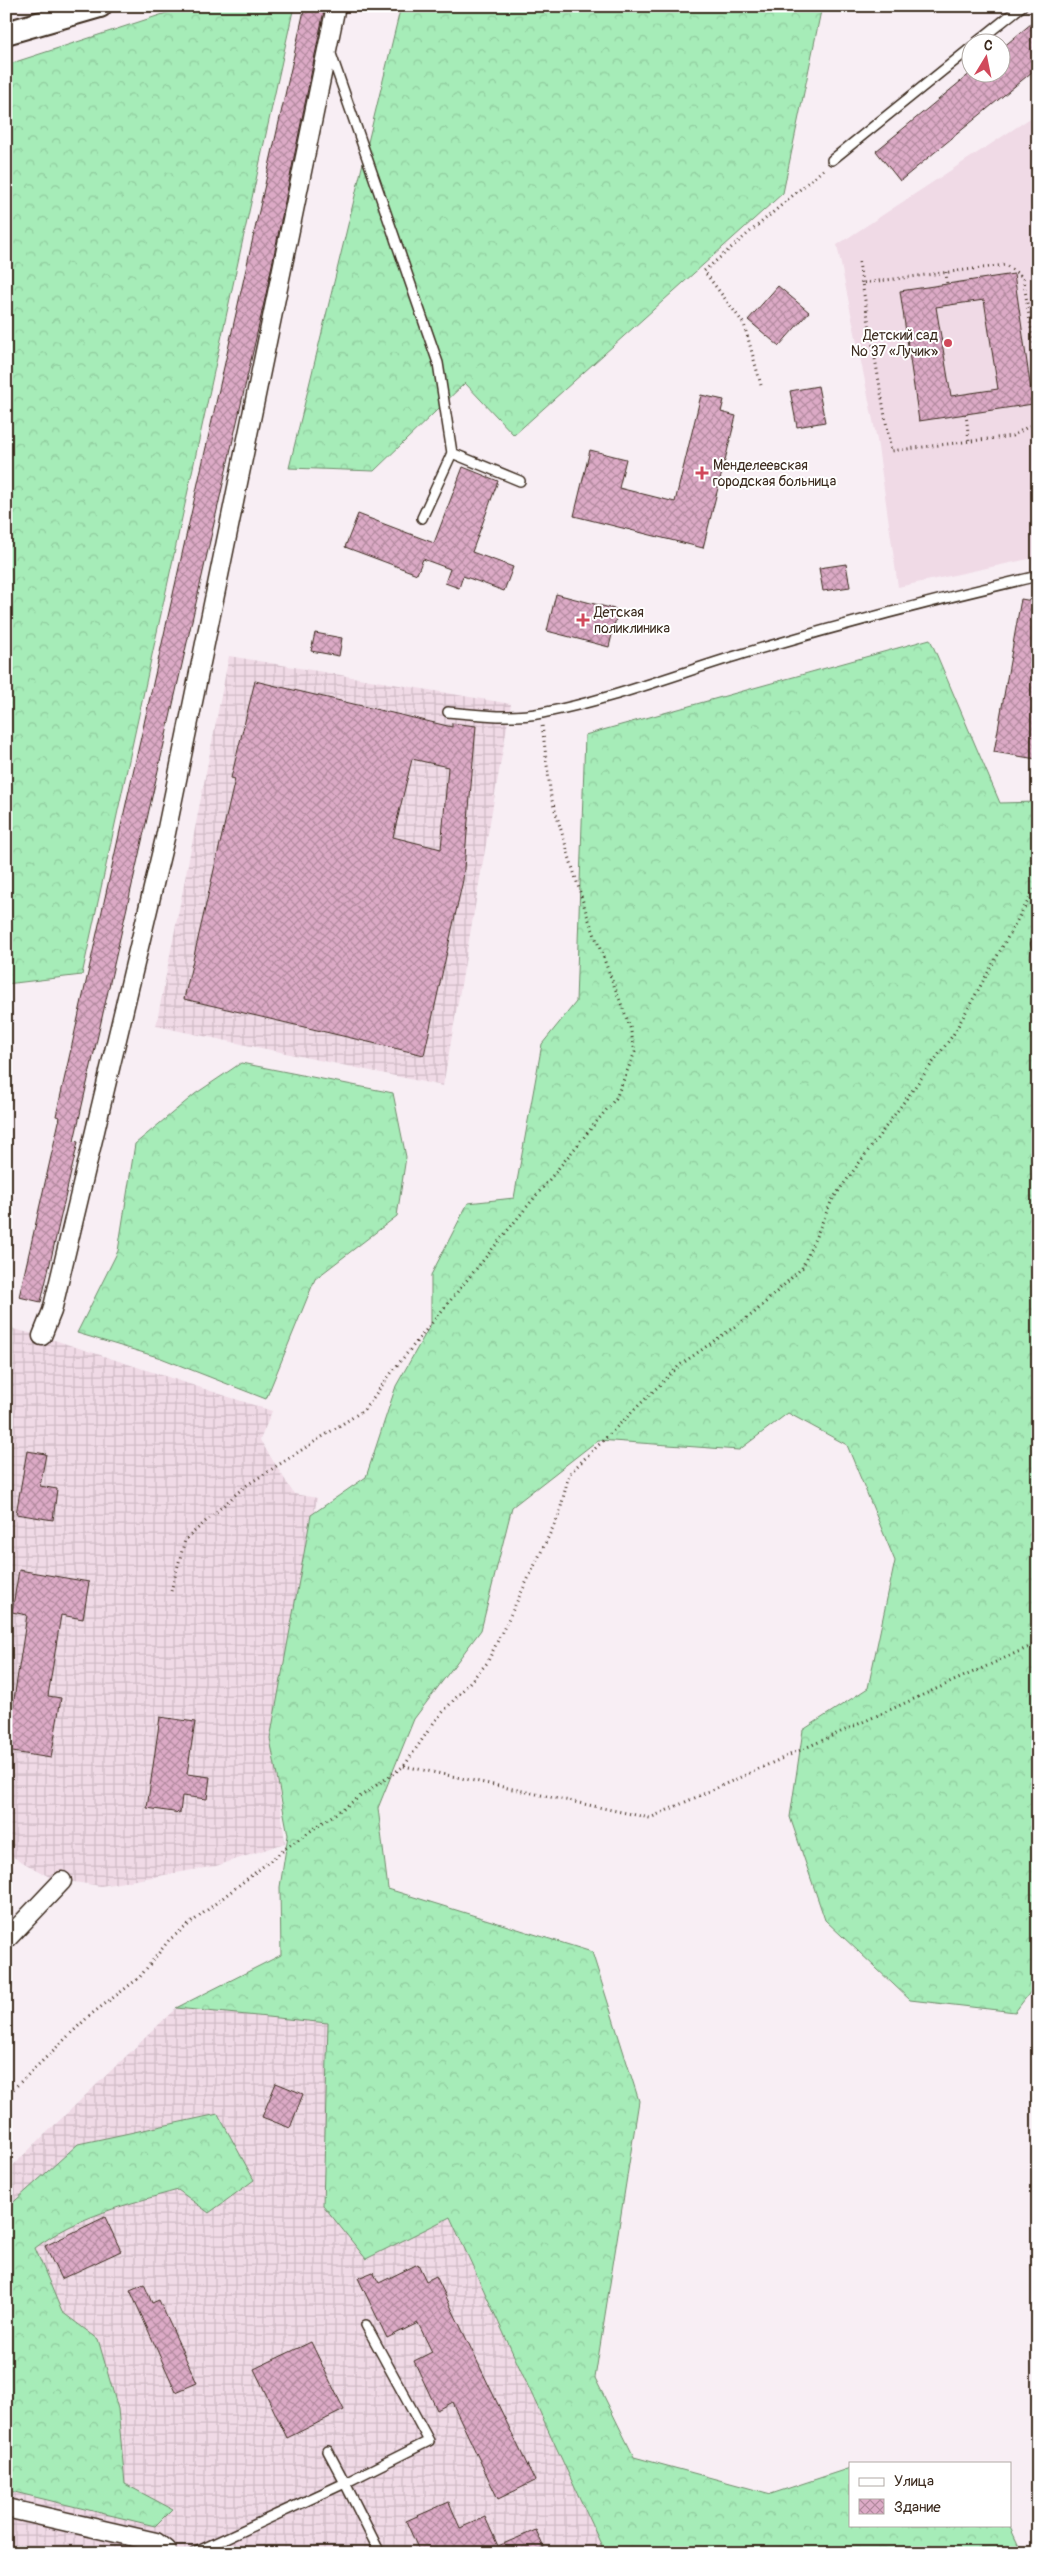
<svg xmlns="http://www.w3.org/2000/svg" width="1044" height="2559" font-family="Pangolin,sans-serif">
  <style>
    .built { fill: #f0dae6 }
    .industrial { fill: url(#industrial-grid) }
    .forest { fill: url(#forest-crowns); stroke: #708b6b }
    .building { fill: url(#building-cross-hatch); stroke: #3b2a1e; fill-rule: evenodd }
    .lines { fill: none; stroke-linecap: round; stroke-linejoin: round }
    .service-casing { stroke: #3b2a1e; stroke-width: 12 }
    .minor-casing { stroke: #3b2a1e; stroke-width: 21 }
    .tertiary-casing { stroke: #3b2a1e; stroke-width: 26 }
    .path { stroke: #3b2a1e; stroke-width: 3; stroke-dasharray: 1 4; stroke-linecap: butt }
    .service { stroke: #fff; stroke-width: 9 }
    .minor { stroke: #fff; stroke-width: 18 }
    .tertiary { stroke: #fff; stroke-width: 22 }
    .poi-dot { fill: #d1495b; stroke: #fff; stroke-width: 2 }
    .labels { text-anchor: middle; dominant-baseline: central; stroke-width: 4; stroke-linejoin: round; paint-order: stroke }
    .poi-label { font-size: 14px; fill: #3b2a1e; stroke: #fff; text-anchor: start }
  </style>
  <defs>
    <pattern id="industrial-grid" width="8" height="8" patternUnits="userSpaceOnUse" patternTransform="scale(1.25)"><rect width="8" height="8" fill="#f0dae6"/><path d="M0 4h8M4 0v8" fill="none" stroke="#cfbbc5"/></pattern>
    <pattern id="forest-crowns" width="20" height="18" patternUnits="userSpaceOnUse" patternTransform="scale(1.25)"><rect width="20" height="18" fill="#a6ecb8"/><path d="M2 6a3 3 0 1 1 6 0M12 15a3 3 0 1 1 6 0" fill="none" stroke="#90cb9e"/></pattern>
    <pattern id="building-cross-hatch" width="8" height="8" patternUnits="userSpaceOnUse" patternTransform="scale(1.25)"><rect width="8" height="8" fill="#dcaac6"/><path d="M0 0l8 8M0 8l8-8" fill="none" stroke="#b48ba0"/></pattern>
  </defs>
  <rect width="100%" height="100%" fill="#f8eef4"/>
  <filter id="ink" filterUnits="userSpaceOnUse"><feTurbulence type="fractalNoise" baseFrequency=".02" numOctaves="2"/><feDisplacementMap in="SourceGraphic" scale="10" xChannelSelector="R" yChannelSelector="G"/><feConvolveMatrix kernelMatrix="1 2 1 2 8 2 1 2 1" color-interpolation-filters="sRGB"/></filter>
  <g filter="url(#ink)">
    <path class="built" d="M 1038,113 L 1038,557 L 898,587 L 877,440 L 837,245 Z"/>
    <g class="industrial">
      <path d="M 229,656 L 511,704 L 443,1086 L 156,1026 Z"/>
      <path d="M 13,1329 L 42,1336 L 272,1411 L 260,1440 L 294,1494 L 317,1498 L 273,1742 L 285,1843 L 216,1866 L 101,1886 L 53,1879 L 6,1853 L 6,1370 Z"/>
      <path d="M 176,2008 L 328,2023 L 323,2205 L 366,2259 L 450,2217 L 605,2553 L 6,2553 L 6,2172 Z"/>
    </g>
    <g class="forest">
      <path d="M 188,6 L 294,6 L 82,975 L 6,984 L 6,65 Z"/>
      <path d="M 401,6 L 822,6 L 783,193 L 514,435 L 465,383 L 374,471 L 289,468 Z"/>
      <path d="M 930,639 L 1000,803 L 1038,802 L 1038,907 L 1030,957 L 1038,987 L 1038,1982 L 1015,2012 L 910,2000 L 825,1920 L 790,1817 L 803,1730 L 868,1688 L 895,1561 L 847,1445 L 788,1413 L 739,1450 L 598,1440 L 512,1507 L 481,1630 L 414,1719 L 378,1808 L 388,1889 L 592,1952 L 639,2101 L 595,2378 L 634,2457 L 771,2494 L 850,2468 L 850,2525 L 1009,2525 L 1022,2553 L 605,2553 L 450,2217 L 366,2259 L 323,2205 L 328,2023 L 176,2008 L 281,1955 L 280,1887 L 288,1835 L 270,1739 L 311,1515 L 366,1477 L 396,1386 L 431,1324 L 431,1275 L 468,1203 L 514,1198 L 542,1044 L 576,1002 L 585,735 Z"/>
      <path d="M 241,1063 L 393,1093 L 406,1157 L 397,1216 L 315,1279 L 266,1399 L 161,1358 L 77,1333 L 118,1251 L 135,1144 L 195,1094 Z"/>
      <path d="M 6,1320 L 13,1329 L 6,1370 Z"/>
      <path d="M 218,2114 L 254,2180 L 209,2213 L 178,2190 C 128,2204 77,2216 35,2248 L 62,2312 L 98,2339 L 118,2409 L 125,2484 L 172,2509 L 155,2526 L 6,2490 L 6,2209 L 78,2144 Z"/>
    </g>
    <g class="building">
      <path d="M 305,6 L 325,6 L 266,294 L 74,1141 L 78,1142 L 41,1302 L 19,1297 L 60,1117 L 56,1116 Z"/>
      <path d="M 1038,18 L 1038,67 L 900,181 L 876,151 L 972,72 L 1002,72 L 1002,48 Z"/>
      <path d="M 1014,274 L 1033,404 L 919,421 L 900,291 ZM 984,300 L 998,389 L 951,396 L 936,307 Z"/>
      <path d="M 778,286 L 809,312 L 779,346 L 748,320 Z"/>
      <path d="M 818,386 L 825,422 L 797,427 L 790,391 Z"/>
      <path d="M 701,395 L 724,400 L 721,412 L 736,416 L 703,548 L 574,516 L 590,450 L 626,459 L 619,488 L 675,502 Z"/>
      <path d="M 463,467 L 498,481 L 472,552 L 513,567 L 504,591 L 463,576 L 459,588 L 445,583 L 450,569 L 423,559 L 417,574 L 345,547 L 358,514 L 434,543 Z"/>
      <path d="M 846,564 L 850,587 L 823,591 L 819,568 Z"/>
      <path d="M 556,594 L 618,610 L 609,647 L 547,631 Z"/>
      <path d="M 1021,599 L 1038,602 L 1036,759 L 994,752 Z"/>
      <path d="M 315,633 L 342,638 L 339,656 L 311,651 Z"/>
      <path d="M 255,681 L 452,727 L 452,723 L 476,726 L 463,880 L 424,1055 L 184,999 L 235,779 L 231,778 ZM 412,759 L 448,767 L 441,849 L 393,837 Z"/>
      <path d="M 27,1451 L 46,1454 L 40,1486 L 57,1489 L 53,1520 L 16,1514 Z"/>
      <path d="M 19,1570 L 89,1582 L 83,1619 L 61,1615 L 48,1696 L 61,1698 L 51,1758 L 6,1751 L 27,1615 L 12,1612 Z"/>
      <path d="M 160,1717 L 195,1722 L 187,1774 L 210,1777 L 207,1799 L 182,1796 L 180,1813 L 147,1808 Z"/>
      <path d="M 276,2083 L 303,2094 L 290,2128 L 262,2117 Z"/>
      <path d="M 105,2217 L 121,2251 L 61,2279 L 45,2246 Z"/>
      <path d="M 418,2264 L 426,2281 L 436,2276 L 535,2481 L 498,2499 L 452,2402 L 437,2410 L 414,2361 L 432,2352 L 418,2323 L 387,2338 L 358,2278 L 373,2272 L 379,2283 Z"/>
      <path d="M 144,2284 L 152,2303 L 159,2300 L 197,2383 L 176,2392 L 130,2290 Z"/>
      <path d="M 311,2342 L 344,2410 L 287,2438 L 254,2369 Z"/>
      <path d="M 449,2502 L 460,2528 L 485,2517 L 498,2546 L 536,2530 L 544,2548 L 534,2553 L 420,2553 L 406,2521 Z"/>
    </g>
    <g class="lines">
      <g class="service-casing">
        <g id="service">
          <path d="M 977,42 L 1022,6"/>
          <path d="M 330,51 L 438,363 L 452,453 L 520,481"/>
          <path d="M 832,160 L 972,47"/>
          <path d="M 422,518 L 452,453"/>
          <path d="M 448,712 C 478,715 512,719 542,713 C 610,700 676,674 742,654 C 839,625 938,599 1038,576"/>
          <path d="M 1036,944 L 1038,941"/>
          <path d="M 328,2451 L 345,2483 L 429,2441 L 366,2325"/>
          <path d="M 194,2553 L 345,2483 L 380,2553"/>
        </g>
      </g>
      <g class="minor-casing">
        <g id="minor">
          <path d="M 42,1336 L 52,1311 L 165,838 L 336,6"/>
          <path d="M 6,1940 L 62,1881"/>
          <path d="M 6,2508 L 156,2542 L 166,2550"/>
        </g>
      </g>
      <g class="tertiary-casing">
        <path id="tertiary" d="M 6,33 L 100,6"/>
      </g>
      <g class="path">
        <path d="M 859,262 L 862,283"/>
        <path d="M 946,272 L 947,284"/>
        <path d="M 1038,373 L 1023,277 L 1005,265 L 862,283 L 891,451 L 1012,436 L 1038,421"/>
        <path d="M 761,385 L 744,324 L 704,271 L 824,169"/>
        <path d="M 966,414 L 969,441"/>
        <path d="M 171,1591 L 185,1540 L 244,1487 L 364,1410 L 395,1368 L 616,1098 L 635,1052 L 630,1027 L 587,915 L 551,797 L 542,725"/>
        <path d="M 404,1766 L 650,1818 L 1038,1643"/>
        <path d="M 6,2096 L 89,2016 L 139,1978 L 169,1940 L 289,1846 L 404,1766 L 435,1721 L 487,1663 L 559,1515 L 569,1474 L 680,1365 L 754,1313 L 802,1268 L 832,1200 L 953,1035 L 1038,883"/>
      </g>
      <use href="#service" class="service"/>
      <use href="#minor" class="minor"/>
      <use href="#tertiary" class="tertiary"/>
    </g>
  </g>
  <g class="poi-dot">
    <circle cx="948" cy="343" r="5"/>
    <path d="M699.5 465.5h5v5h5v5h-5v5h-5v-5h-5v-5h5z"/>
    <path d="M580.5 612.5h5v5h5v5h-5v5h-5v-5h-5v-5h5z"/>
  </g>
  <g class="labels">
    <g class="poi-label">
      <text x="938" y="335" text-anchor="end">Детский сад<tspan x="938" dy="16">№ 37 «Лучик»</tspan></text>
      <text x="713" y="465">Менделеевская<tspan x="713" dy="16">городская больница</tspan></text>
      <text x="594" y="612">Детская<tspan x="594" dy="16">поликлиника</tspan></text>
    </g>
  </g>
  <rect width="1044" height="2559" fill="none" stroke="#fff" stroke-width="25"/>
  <rect x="12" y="12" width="1019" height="2534" fill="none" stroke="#3b2a1e" stroke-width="2" filter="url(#ink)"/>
  <rect x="849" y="2462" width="162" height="65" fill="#ffffff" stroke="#b1aaa5"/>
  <rect x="859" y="2478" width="25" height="8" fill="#ffffff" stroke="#b1aaa5"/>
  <text x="894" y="2486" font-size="15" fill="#3b2a1e">Улица</text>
  <rect x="859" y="2499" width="25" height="15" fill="url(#building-cross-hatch)" stroke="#b1aaa5"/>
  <text x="894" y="2512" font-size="15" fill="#3b2a1e">Здание</text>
  <g transform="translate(986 58) rotate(10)"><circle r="24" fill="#ffffff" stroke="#b1aaa5"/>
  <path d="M0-4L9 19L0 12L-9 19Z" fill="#d1495b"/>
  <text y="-8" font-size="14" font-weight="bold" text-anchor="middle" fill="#3b2a1e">С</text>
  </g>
</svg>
